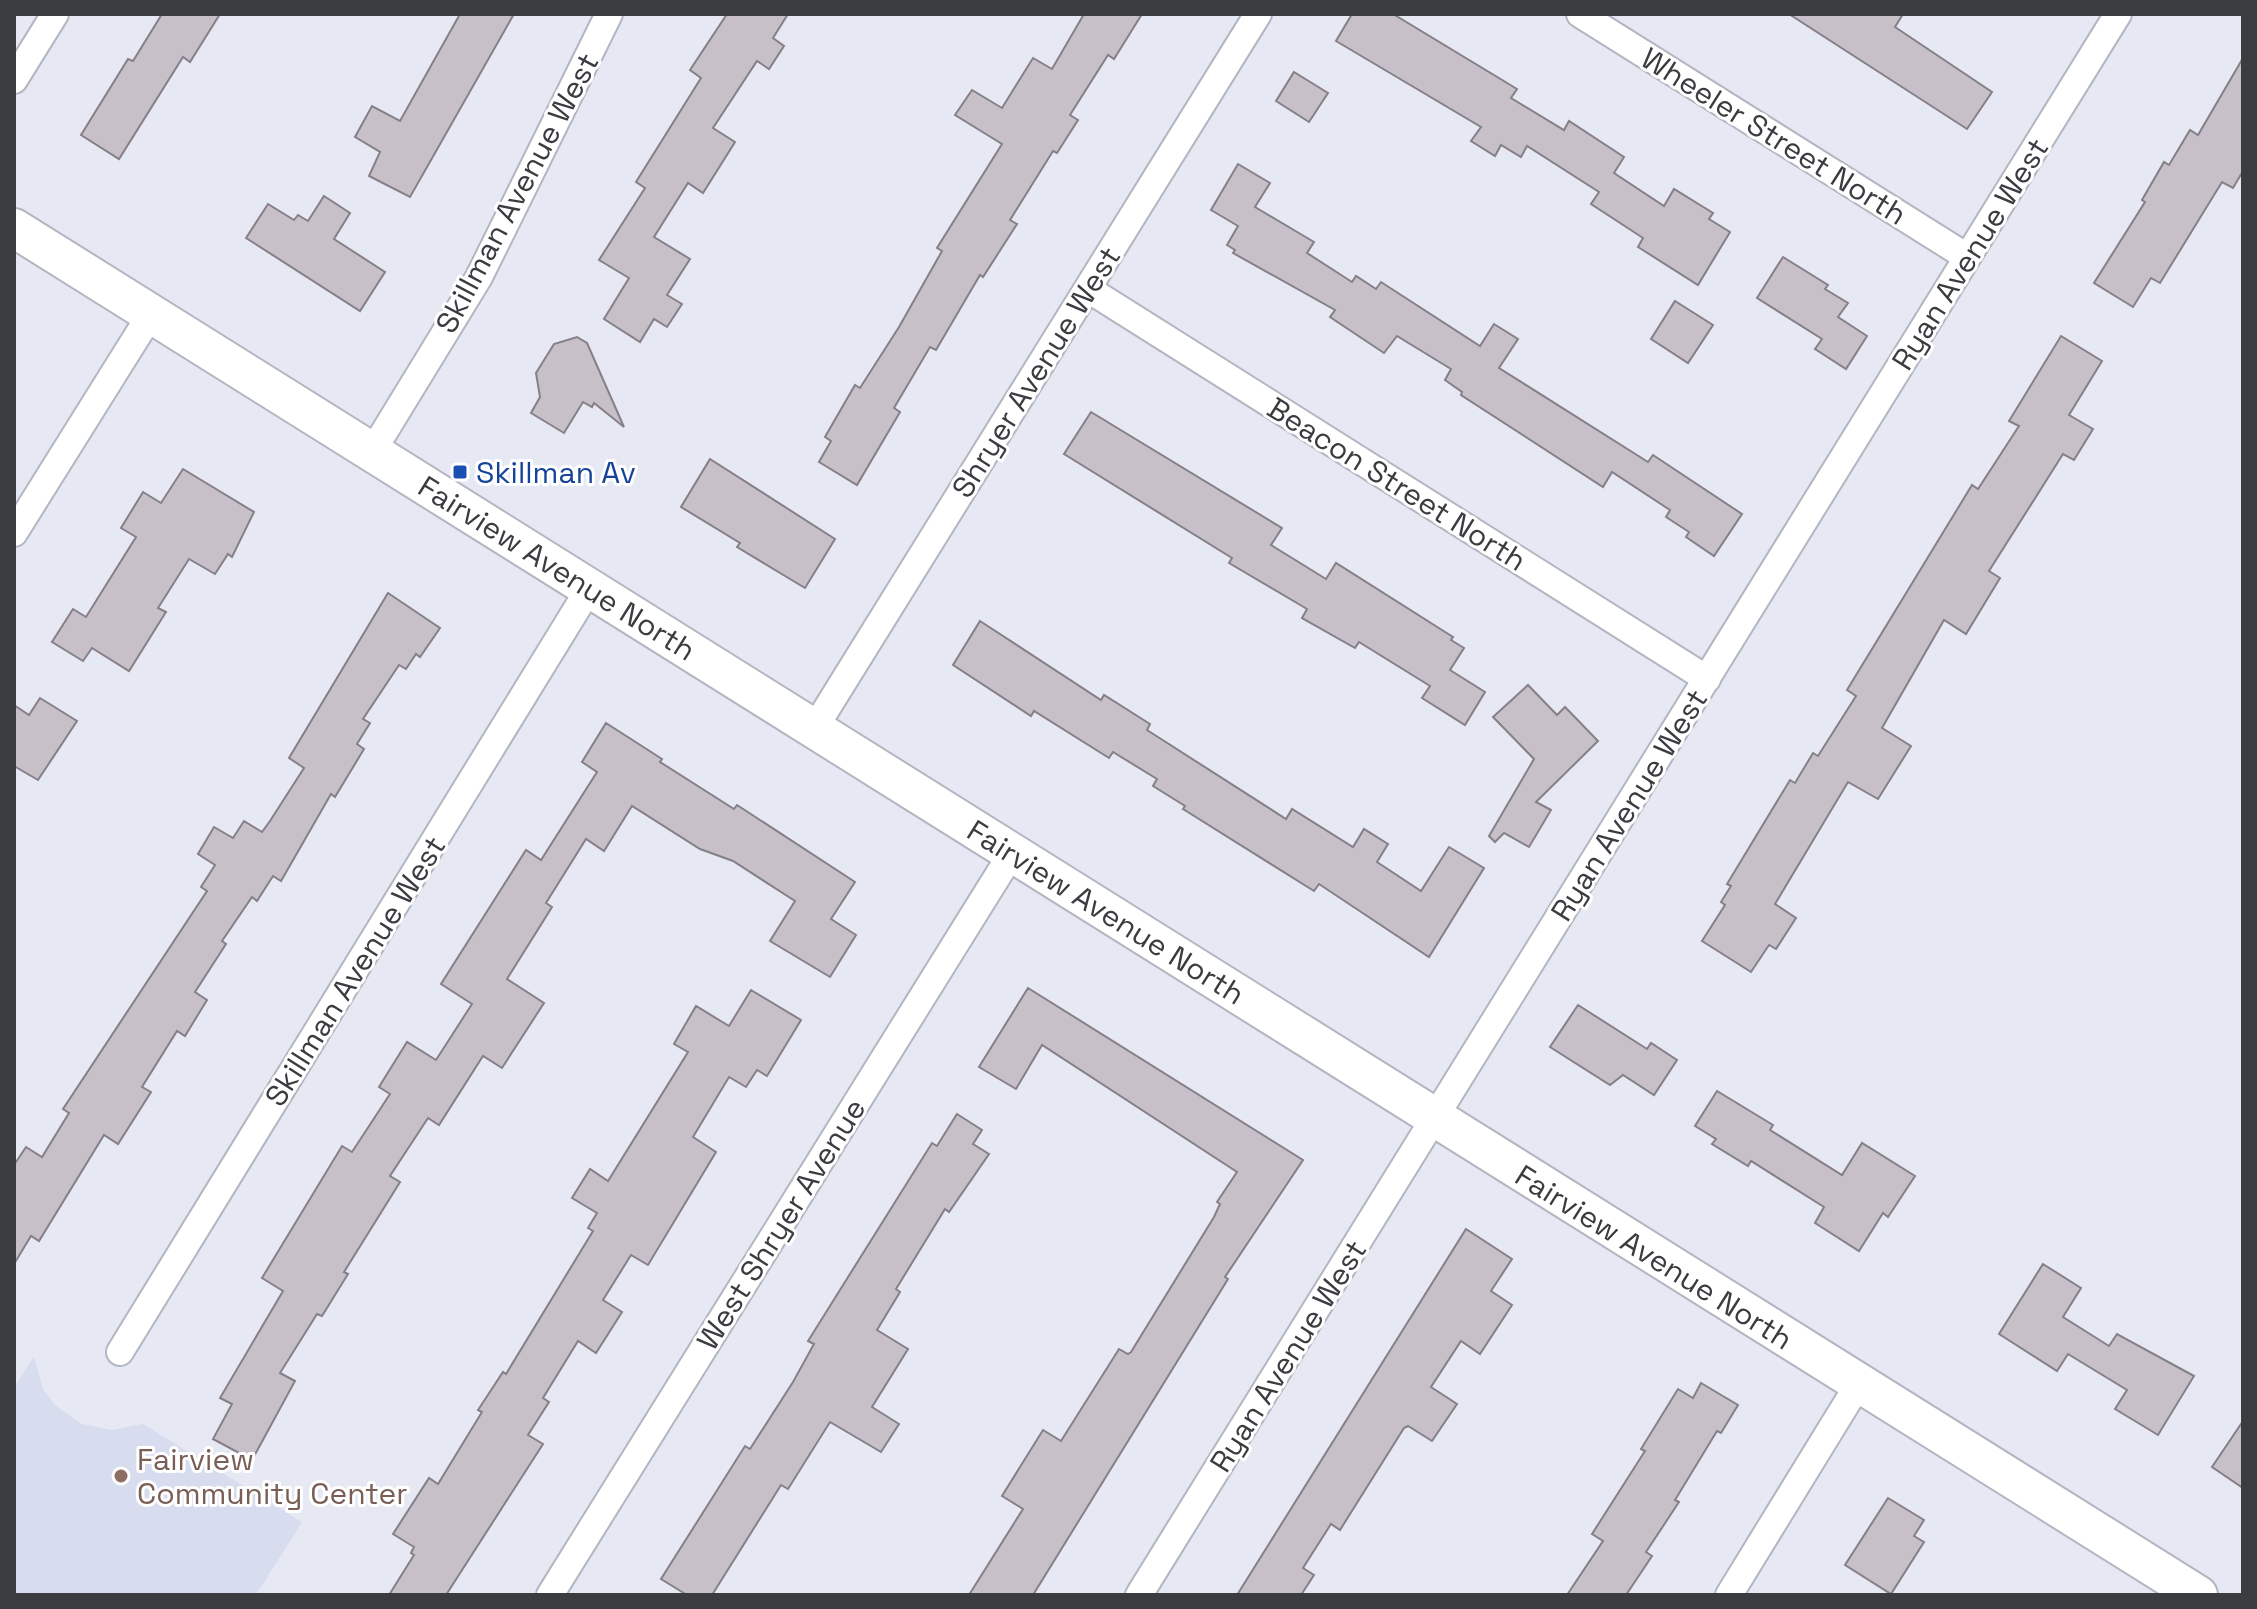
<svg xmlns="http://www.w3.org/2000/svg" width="2257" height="1609" font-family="'Space Grotesk',sans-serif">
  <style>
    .built { fill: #d7dcee }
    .building { fill: #c7c0c9; stroke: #867f87; stroke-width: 2 }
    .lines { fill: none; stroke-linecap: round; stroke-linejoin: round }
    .street-casing { stroke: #b3b6c0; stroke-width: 30 }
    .secondary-casing { stroke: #b3b6c0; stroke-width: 42 }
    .street { stroke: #fff; stroke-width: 26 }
    .secondary { stroke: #fff; stroke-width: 38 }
    .transit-dot { fill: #1a4fb4; stroke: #fff; stroke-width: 3 }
    .education-dot { fill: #8d6e63; stroke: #fff; stroke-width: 3 }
    .labels { text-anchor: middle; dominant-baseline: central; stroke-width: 6; stroke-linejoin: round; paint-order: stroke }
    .street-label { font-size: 30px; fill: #3b3c40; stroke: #fff }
    .transit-label { font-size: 30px; fill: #164399; stroke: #fff; text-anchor: start }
    .education-label { font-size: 30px; fill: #785e54; stroke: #fff; text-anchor: start }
  </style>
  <rect width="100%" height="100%" fill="#e6e9f4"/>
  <path class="built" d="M 34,1356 L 43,1389 L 56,1406 L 82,1424 L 112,1430 L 143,1424 L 302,1522 L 256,1595 L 14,1595 L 14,1388 Z"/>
  <g class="building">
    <path d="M 162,14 L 220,14 L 190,62 L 183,57 L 119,159 L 81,135 L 128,59 L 133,61 Z"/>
    <path d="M 460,14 L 514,14 L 410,197 L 369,176 L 380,152 L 355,137 L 372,106 L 400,121 Z"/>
    <path d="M 727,14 L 788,14 L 773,38 L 784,46 L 769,69 L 757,61 L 713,128 L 735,142 L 703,193 L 688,183 L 654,237 L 690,259 L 667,295 L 682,304 L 667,327 L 654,319 L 640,342 L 604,319 L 629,278 L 599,260 L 645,188 L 636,182 L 701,78 L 690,70 Z"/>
    <path d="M 1084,14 L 1142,14 L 1114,59 L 1108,55 L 1070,115 L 1078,120 L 1057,153 L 1053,151 L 1010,220 L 1017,224 L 983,277 L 980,275 L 936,350 L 930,347 L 894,408 L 900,412 L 857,485 L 819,462 L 831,441 L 825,437 L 855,385 L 860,388 L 899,327 L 942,251 L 937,248 L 1002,144 L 955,115 L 972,90 L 1002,108 L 1033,58 L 1052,69 Z"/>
    <path d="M 1352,14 L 1393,14 L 1517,89 L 1511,98 L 1564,130 L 1569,121 L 1624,157 L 1614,173 L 1664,206 L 1674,189 L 1713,213 L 1709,219 L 1730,232 L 1698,285 L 1638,247 L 1643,238 L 1591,204 L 1599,192 L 1527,146 L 1521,157 L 1501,145 L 1495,156 L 1471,141 L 1481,127 L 1336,41 Z"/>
    <path d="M 1789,14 L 1903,14 L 1895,27 L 1992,92 L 1967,129 Z"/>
    <path d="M 2243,58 L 2243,171 L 2233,188 L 2222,182 L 2160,283 L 2151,278 L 2133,307 L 2094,283 L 2145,202 L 2142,200 L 2164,162 L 2169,165 L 2190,130 L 2198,135 Z"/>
    <path d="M 1294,72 L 1328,93 L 1309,122 L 1276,101 Z"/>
    <path d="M 1238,164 L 1270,183 L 1255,207 L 1314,242 L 1307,253 L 1352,282 L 1356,276 L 1376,289 L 1381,282 L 1480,346 L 1494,324 L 1518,339 L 1499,368 L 1648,462 L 1653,455 L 1742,514 L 1714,556 L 1686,537 L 1689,532 L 1666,517 L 1670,510 L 1612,472 L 1603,487 L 1461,395 L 1462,392 L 1445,380 L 1451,369 L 1397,336 L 1384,353 L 1330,317 L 1335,310 L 1233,253 L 1235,250 L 1227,245 L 1238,226 L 1211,210 Z"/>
    <path d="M 324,196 L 350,213 L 334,239 L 385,272 L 360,311 L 246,238 L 268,204 L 294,220 L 298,215 L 308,221 Z"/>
    <path d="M 1783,257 L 1828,285 L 1825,289 L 1848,303 L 1838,317 L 1867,336 L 1846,369 L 1815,349 L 1822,339 L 1757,298 Z"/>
    <path d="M 1675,301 L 1713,325 L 1688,363 L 1651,339 Z"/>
    <path d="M 2061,336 L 2102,361 L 2069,415 L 2093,429 L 2074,460 L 2063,454 L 1989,571 L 2000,578 L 1966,634 L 1944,620 L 1882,728 L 1911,746 L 1878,799 L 1848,782 L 1775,904 L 1796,918 L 1776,949 L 1769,945 L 1751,972 L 1702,941 L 1725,905 L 1721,902 L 1731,886 L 1727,884 L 1790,780 L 1795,783 L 1813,753 L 1818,756 L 1856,696 L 1847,690 L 1972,485 L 1978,489 L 2019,426 L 2009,421 Z"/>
    <path d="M 577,337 L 587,343 L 624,427 L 594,403 L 592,407 L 583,402 L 564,433 L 531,413 L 540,397 L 536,373 L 554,344 Z"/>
    <path d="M 1091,412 L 1282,528 L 1271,545 L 1326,579 L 1336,563 L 1453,637 L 1451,640 L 1464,648 L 1450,670 L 1485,692 L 1465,725 L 1422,698 L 1430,686 L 1359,642 L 1355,648 L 1302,618 L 1307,609 L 1229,563 L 1232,558 L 1064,454 Z"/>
    <path d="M 710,459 L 835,539 L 805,588 L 737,547 L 740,543 L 681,507 Z"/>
    <path d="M 183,469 L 254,512 L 232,557 L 228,554 L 215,574 L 189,559 L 158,608 L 166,612 L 129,671 L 92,648 L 83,661 L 52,642 L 73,609 L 86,617 L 136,537 L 121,528 L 143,492 L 161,503 Z"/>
    <path d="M 388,593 L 440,628 L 420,657 L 416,654 L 406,669 L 399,665 L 363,719 L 370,723 L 357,744 L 364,749 L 335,797 L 331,794 L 281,881 L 273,876 L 257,901 L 252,897 L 222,941 L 226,944 L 195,992 L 207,1000 L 185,1036 L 177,1031 L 142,1087 L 151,1092 L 118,1144 L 104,1135 L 39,1241 L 31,1236 L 14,1264 L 14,1165 L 26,1147 L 42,1157 L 69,1113 L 63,1109 L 207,891 L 201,887 L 215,865 L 198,854 L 214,827 L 233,838 L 244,821 L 262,832 L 270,821 L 304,768 L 289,758 Z"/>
    <path d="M 980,621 L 1101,700 L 1104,695 L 1150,724 L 1147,730 L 1286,819 L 1292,809 L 1353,847 L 1364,829 L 1388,844 L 1377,862 L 1421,891 L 1449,847 L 1484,868 L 1429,957 L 1319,884 L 1314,891 L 1183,809 L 1185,806 L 1153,786 L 1157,779 L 1113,752 L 1109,758 L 1034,711 L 1031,716 L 953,665 Z"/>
    <path d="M 1528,685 L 1557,715 L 1565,707 L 1598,741 L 1536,802 L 1551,810 L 1529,847 L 1504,833 L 1495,842 L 1489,836 L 1534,759 L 1493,717 Z"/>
    <path d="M 40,698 L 77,721 L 38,780 L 14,766 L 14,705 L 29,715 Z"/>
    <path d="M 606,723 L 662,759 L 660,762 L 734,809 L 737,805 L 855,882 L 831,919 L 856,935 L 830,977 L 770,941 L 795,901 L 733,861 L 700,849 L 632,806 L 604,851 L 586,839 L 546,903 L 552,907 L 507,979 L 544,1003 L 502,1068 L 483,1056 L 439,1125 L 428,1118 L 390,1176 L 400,1182 L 344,1272 L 348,1274 L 322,1316 L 317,1314 L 280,1373 L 295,1381 L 252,1460 L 213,1439 L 232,1404 L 220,1398 L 283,1291 L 262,1278 L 342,1146 L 352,1152 L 390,1094 L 379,1087 L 407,1042 L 436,1060 L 472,1004 L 441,984 L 526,850 L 541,860 L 597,772 L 582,762 Z"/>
    <path d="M 1028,988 L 1303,1160 L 1225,1277 L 1228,1279 L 1033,1595 L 969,1595 L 1023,1509 L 1002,1496 L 1043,1430 L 1061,1441 L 1119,1349 L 1128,1354 L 1131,1352 L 1214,1217 L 1220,1204 L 1217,1202 L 1237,1172 L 1042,1045 L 1016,1089 L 979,1067 Z"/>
    <path d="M 751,990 L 801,1020 L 767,1076 L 757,1070 L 746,1087 L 729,1077 L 693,1137 L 716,1152 L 648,1265 L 631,1255 L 603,1300 L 622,1312 L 596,1353 L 578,1341 L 543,1398 L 549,1402 L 528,1435 L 543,1444 L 446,1595 L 389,1595 L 414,1555 L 411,1553 L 414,1547 L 393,1534 L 429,1478 L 438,1484 L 482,1412 L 478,1410 L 503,1372 L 506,1374 L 593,1231 L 588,1228 L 597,1213 L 572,1198 L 590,1169 L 608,1181 L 688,1052 L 674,1044 L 696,1006 L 729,1026 Z"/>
    <path d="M 1578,1005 L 1647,1049 L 1651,1043 L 1677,1060 L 1654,1095 L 1623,1075 L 1610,1085 L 1550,1047 Z"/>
    <path d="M 1717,1091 L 1773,1125 L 1770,1130 L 1842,1175 L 1862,1143 L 1915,1176 L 1888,1217 L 1883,1213 L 1859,1251 L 1815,1223 L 1824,1207 L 1751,1161 L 1748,1166 L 1712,1144 L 1716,1139 L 1695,1126 Z"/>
    <path d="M 957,1114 L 982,1130 L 973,1144 L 989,1154 L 949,1212 L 945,1209 L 896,1289 L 900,1292 L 877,1330 L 908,1349 L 872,1407 L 899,1424 L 881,1452 L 830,1422 L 788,1489 L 781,1485 L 712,1595 L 687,1595 L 661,1579 L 745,1446 L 750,1449 L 793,1382 L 814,1344 L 808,1341 L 932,1143 L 937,1146 Z"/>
    <path d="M 1466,1229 L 1512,1259 L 1491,1291 L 1512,1305 L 1480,1354 L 1461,1341 L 1431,1387 L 1457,1404 L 1432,1441 L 1408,1426 L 1404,1428 L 1340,1530 L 1331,1524 L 1303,1568 L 1314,1575 L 1301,1595 L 1237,1595 Z"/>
    <path d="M 2043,1264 L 2081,1288 L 2063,1317 L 2109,1346 L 2117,1334 L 2194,1376 L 2158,1435 L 2115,1409 L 2127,1390 L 2068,1354 L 2057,1371 L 1999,1334 Z"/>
    <path d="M 1701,1383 L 1738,1405 L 1721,1433 L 1717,1431 L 1675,1500 L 1679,1502 L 1646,1552 L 1652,1556 L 1626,1595 L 1567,1595 L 1603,1541 L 1592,1534 L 1645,1451 L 1641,1449 L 1678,1389 L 1693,1398 Z"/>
    <path d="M 2243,1421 L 2243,1488 L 2212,1467 Z"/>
    <path d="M 1888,1498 L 1924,1520 L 1914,1536 L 1924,1542 L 1891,1594 L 1845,1565 Z"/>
  </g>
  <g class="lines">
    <g class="street-casing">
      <g id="street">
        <path d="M 1580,14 L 1967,257"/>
        <path d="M 14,80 L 55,14"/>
        <path d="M 1088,289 L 1707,679"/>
        <path d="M 372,452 L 479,277 L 609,14"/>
        <path d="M 14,533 L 151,314"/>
        <path d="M 814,729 L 1258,14"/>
        <path d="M 120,1352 L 589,589"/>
        <path d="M 550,1595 L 1012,853"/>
        <path d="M 1139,1595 L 2118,14"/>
        <path d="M 1729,1595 L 1858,1385"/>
      </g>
    </g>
    <g class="secondary-casing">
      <path id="secondary" d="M 14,228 L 2198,1595"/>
    </g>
    <use href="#street" class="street"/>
    <use href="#secondary" class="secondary"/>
  </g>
  <rect class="transit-dot" x="452" y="464" width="16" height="16" rx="4"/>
  <circle class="education-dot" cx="121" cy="1476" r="8"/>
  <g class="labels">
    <g class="street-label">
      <text transform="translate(1774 136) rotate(32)">Wheeler Street North</text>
      <text transform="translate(517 193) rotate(-62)">Skillman Avenue West</text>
      <text transform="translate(1970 254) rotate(-58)">Ryan Avenue West</text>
      <text transform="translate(1036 372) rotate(-58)">Shryer Avenue West</text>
      <text transform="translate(1397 484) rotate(32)">Beacon Street North</text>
      <text transform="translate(557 568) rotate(32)">Fairview Avenue North</text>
      <text transform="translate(1629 805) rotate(-58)">Ryan Avenue West</text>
      <text transform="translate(1106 912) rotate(32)">Fairview Avenue North</text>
      <text transform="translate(355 971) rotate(-58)">Skillman Avenue West</text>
      <text transform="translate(781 1224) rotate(-58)">West Shryer Avenue</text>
      <text transform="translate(1654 1257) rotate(32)">Fairview Avenue North</text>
      <text transform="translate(1288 1356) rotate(-58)">Ryan Avenue West</text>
    </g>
    <g class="transit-label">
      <text x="476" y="472">Skillman Av</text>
    </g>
    <g class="education-label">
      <text x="137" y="1459">Fairview<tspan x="137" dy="34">Community Center</tspan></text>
    </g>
  </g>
  <rect width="2257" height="1609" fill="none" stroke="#3b3c40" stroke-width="32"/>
</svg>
